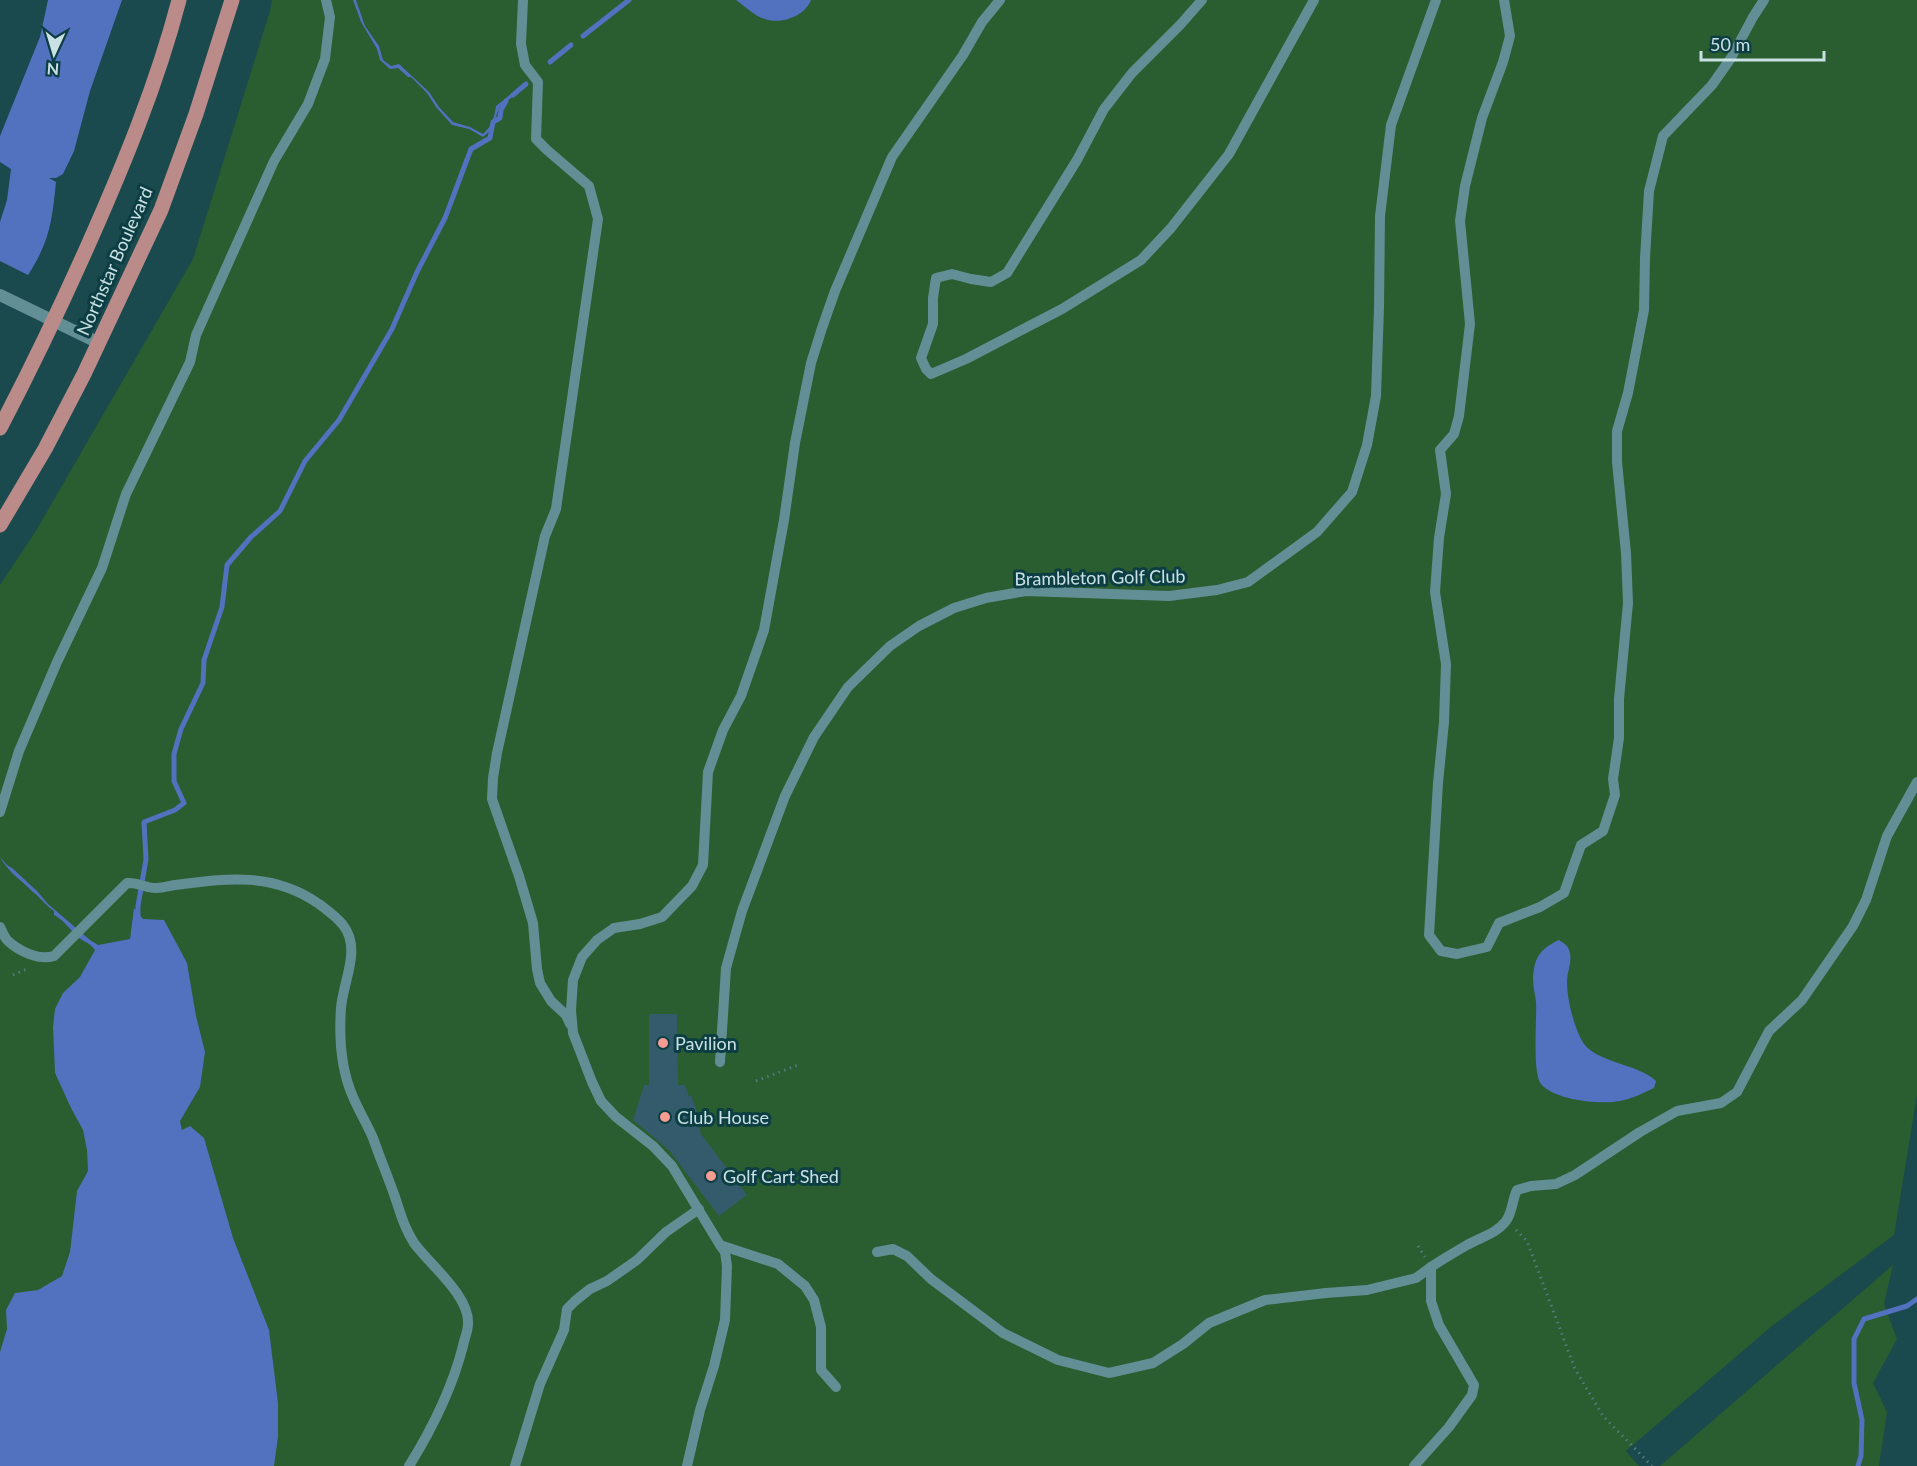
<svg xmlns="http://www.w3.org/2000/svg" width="1917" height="1466" font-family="Lato,sans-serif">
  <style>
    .green { fill: #2a5d2f }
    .water { fill: #5271be }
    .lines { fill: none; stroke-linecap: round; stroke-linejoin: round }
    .stream { stroke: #5271be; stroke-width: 5 }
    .building { fill: #345b6b }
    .path { stroke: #537b7f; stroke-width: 3; stroke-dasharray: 1.5 4.5; stroke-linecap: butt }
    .service { stroke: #618f95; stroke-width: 10 }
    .minor { stroke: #618f95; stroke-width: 12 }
    .primary { stroke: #ba8b88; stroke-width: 15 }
    .poi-dot { fill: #f59c93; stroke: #0c3e43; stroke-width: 2 }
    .labels { text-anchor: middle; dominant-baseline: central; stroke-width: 6; stroke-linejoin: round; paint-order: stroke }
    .street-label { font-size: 18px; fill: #c9e1e4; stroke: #0c3e43 }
    .poi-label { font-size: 18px; fill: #c9e1e4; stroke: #0c3e43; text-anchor: start }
  </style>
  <rect width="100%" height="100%" fill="#1a494e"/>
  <g class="green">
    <path d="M 272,0 L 1917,0 L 1917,1095 L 1894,1235 L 1772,1326 L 1626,1451 L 1639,1466 L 0,1466 L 0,585 L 37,529 L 193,259 L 270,11 Z"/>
    <path d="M 1893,1265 L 1884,1304 L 1897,1339 L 1873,1383 L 1887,1412 L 1879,1466 L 1660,1466 Z"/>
  </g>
  <g class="water">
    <path d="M 48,0 L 122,0 L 90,91 L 74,151 L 63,174 L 56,178 L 49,178 L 56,182 C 52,221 50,241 28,275 L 0,261 L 0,222 L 7,200 L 11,169 L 0,162 L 0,136 L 40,37 Z"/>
    <path d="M 353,0 L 356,0 L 365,26 L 379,46 L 383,60 L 391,66 L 399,64 L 429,92 L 439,107 L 453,122 L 470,127 L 483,134 C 492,126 494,119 496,106 L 522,85 L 525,86 L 499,108 L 492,129 L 483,137 L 469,129 L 452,125 L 436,107 L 427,93 L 411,77 L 408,77 L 398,68 L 390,69 L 380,60 L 377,49 L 361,22 Z"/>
    <path d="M 736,0 L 811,0 C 805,16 781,25 765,19 C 756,17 743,5 736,0 Z"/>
    <path d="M 0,857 L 7,865 L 12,868 L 37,891 L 48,904 L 90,940 L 98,945 L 130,939 L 134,908 L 143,919 L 164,920 L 187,963 L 196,1016 L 205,1052 L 200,1087 L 180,1121 L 182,1130 L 190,1126 L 204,1138 L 233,1238 L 269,1330 L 278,1403 L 278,1437 L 274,1466 L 0,1466 L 0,1352 L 7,1329 L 6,1310 L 15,1293 L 38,1290 L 62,1276 L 70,1252 L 77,1191 L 88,1171 L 87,1150 L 83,1130 L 71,1108 L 55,1073 L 53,1027 L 55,1009 L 63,993 L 80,977 L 95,950 C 91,944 85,942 79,938 C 70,930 64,920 54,915 L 54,911 C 44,904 42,899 33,892 C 21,880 8,872 0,857 Z"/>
    <path d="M 1559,940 C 1565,944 1569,946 1570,954 C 1572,963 1567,972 1567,981 C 1567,999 1573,1023 1581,1039 C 1592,1063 1638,1063 1656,1081 L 1654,1088 C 1643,1093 1632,1099 1620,1101 C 1600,1105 1554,1100 1541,1084 C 1532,1072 1537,1019 1536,1002 C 1535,994 1533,986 1533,979 C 1533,974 1534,966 1536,961 C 1540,950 1550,944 1559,940 Z"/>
  </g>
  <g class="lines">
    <g class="stream">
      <path d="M 583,36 L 629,0"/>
      <path d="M 550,62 L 571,45"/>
      <path d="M 513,95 L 526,84"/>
      <path d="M 138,921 L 138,906 L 146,859 L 144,822 L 175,810 L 184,803 L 174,781 L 174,754 L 181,729 L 203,683 L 204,660 L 222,607 L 227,565 L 251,537 L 280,511 L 305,461 L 339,420 L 392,329 L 417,272 L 445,218 L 471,149 L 490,138 L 493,122 L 500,118 L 501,110 L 506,101"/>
      <path d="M 1858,1466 L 1861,1456 L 1862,1420 L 1854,1383 L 1854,1339 L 1864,1319 L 1907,1306 L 1917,1299"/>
    </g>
  </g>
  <path class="building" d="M 649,1014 L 677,1014 L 678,1085 L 685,1085 L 689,1097 L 691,1095 L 697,1111 L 694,1111 L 701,1134 L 747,1195 L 719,1216 L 669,1150 L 633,1120 L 644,1085 L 649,1085 Z"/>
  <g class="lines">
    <g class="path">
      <path d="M 13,975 L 29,968"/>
      <path d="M 756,1081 L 798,1065"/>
      <path d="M 1516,1230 L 1527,1241 L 1575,1369 L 1603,1416 L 1652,1466"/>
      <path d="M 1418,1246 L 1425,1257"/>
    </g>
    <g class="service">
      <path d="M 523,0 L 521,44 L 525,65 L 538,82 L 536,139 L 547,150 L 589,186 L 598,219 L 556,509 L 545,536 L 497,753 L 493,778 L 492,799 L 519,876 L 533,923 L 537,969 L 540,983 L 551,1001 L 566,1015 L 570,1024"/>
      <path d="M 1202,0 L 1180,25 L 1132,73 L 1104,109 L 1077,160 L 1007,273 L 991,282 L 971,279 L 952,274 L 936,278 L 933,298 L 933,324 L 921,358 L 926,369 L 931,374 L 966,359 L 1062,309 L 1141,260 L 1171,228 L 1229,154 L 1314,0"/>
      <path d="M 1504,0 L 1510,36 L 1503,62 L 1482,118 L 1465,186 L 1460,221 L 1470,324 L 1459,416 L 1454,434 L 1440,450 L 1446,494 L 1439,538 L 1435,592 L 1446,664 L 1444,722 L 1438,783 L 1429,935 L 1441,951 L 1457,954 L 1487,947 L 1499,923 L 1540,907 L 1564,893 L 1581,845 L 1603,831 L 1615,795 L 1613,779 L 1619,738 L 1619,699 L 1628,603 L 1626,553 L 1617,462 L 1617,431 L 1628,393 L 1644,310 L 1645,258 L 1649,191 L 1663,136 L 1712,85 L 1731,58 L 1753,17 L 1764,0"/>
      <path d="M 0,812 L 19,751 L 57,662 L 102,568 L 126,494 L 190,362 L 196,335 L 274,161 L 308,104 L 325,59 L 330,17 L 326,0"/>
      <path d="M 0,927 C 2,931 4,937 8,941 C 19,951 39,961 54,956 L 127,883 C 138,882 147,889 157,888 C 163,888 169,886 175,885 C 228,878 273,872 319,904 C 327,910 337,917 343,925 C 362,949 343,981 341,1008 C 339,1037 341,1070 353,1097 C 359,1111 367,1124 373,1138 C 380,1158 388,1177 395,1197 C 401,1215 404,1227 414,1243 C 430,1265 470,1296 468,1324 C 468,1332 464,1339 463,1346 C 452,1389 432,1429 409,1466"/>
      <path d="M 720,1062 L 726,968 L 742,911 L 785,796 L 814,737 L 848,687 L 890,646 L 919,626 L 954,608 L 986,598 L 1026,591 L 1169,596 L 1217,590 L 1248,582 L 1317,532 L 1352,492 L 1367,445 L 1376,396 L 1379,308 L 1380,216 L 1391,125 L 1436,0"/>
      <path d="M 877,1252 L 893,1249 L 907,1256 L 931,1279 L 1003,1333 L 1058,1360 L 1109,1373 L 1153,1363 L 1183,1344 L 1209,1323 L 1265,1300 L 1326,1293 L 1367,1290 L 1416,1278 L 1431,1267"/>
      <path d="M 836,1387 L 821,1370 L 821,1327 L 814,1300 L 805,1286 L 778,1264 L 720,1245 L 672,1166 L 653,1146 L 616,1117 L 601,1101 L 592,1082 L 573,1033 L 571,1010 L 573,980 L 582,957 L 597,940 L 614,928 L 640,924 L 662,917 L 692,886 L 703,865 L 708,772 L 723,730 L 741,696 L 764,630 L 784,520 L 795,443 L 811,363 L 822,328 L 835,291 L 892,157 L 963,55 L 982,22 L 1000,0"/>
      <path d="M 515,1466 L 540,1384 L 564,1330 L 567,1309 L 575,1301 L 590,1289 L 607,1281 L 637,1260 L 666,1232 L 699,1209"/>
      <path d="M 687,1466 L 700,1410 L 714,1366 L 725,1320 L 727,1266 L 725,1252 L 720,1245"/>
      <path d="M 1414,1466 L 1449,1427 L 1472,1395 L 1474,1385 L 1439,1325 L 1431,1301 L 1431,1267 C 1443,1259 1455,1252 1467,1245 C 1481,1237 1496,1234 1506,1221 C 1513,1211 1512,1200 1517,1190 L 1531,1186 L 1556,1184 L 1575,1175 L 1640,1132 L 1677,1111 L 1721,1103 L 1737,1092 L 1769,1031 L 1802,1000 L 1853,926 L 1866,900 L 1887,836 L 1917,782"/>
    </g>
    <path class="minor" d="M 0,295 L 99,343"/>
    <g class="primary">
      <path d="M 0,428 C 32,367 61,306 89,243 C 124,164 157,84 179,0"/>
      <path d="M 0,525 L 45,449 L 84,374 L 161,210 L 196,114 L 232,0"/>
    </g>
  </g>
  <g class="poi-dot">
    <circle cx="663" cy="1043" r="6"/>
    <circle cx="665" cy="1117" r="6"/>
    <circle cx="711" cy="1176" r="6"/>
  </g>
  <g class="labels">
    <g class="street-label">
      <text transform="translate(114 261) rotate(-66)">Northstar Boulevard</text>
      <text transform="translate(1100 577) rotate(-1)">Brambleton Golf Club</text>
    </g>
    <g class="poi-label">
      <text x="675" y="1043">Pavilion</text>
      <text x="677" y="1117">Club House</text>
      <text x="723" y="1176">Golf Cart Shed</text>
    </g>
  </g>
  <g transform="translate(54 54) rotate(184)" stroke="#0c3e43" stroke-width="4.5" paint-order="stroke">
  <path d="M0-4.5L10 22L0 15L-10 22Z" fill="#c9e1e4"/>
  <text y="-9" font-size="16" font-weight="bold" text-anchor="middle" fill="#c9e1e4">N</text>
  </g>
  <path d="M1701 51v9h123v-9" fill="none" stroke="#c9e1e4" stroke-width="3"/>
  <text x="1710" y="51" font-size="18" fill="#c9e1e4" stroke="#0c3e43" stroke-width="4.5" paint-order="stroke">50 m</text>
</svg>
